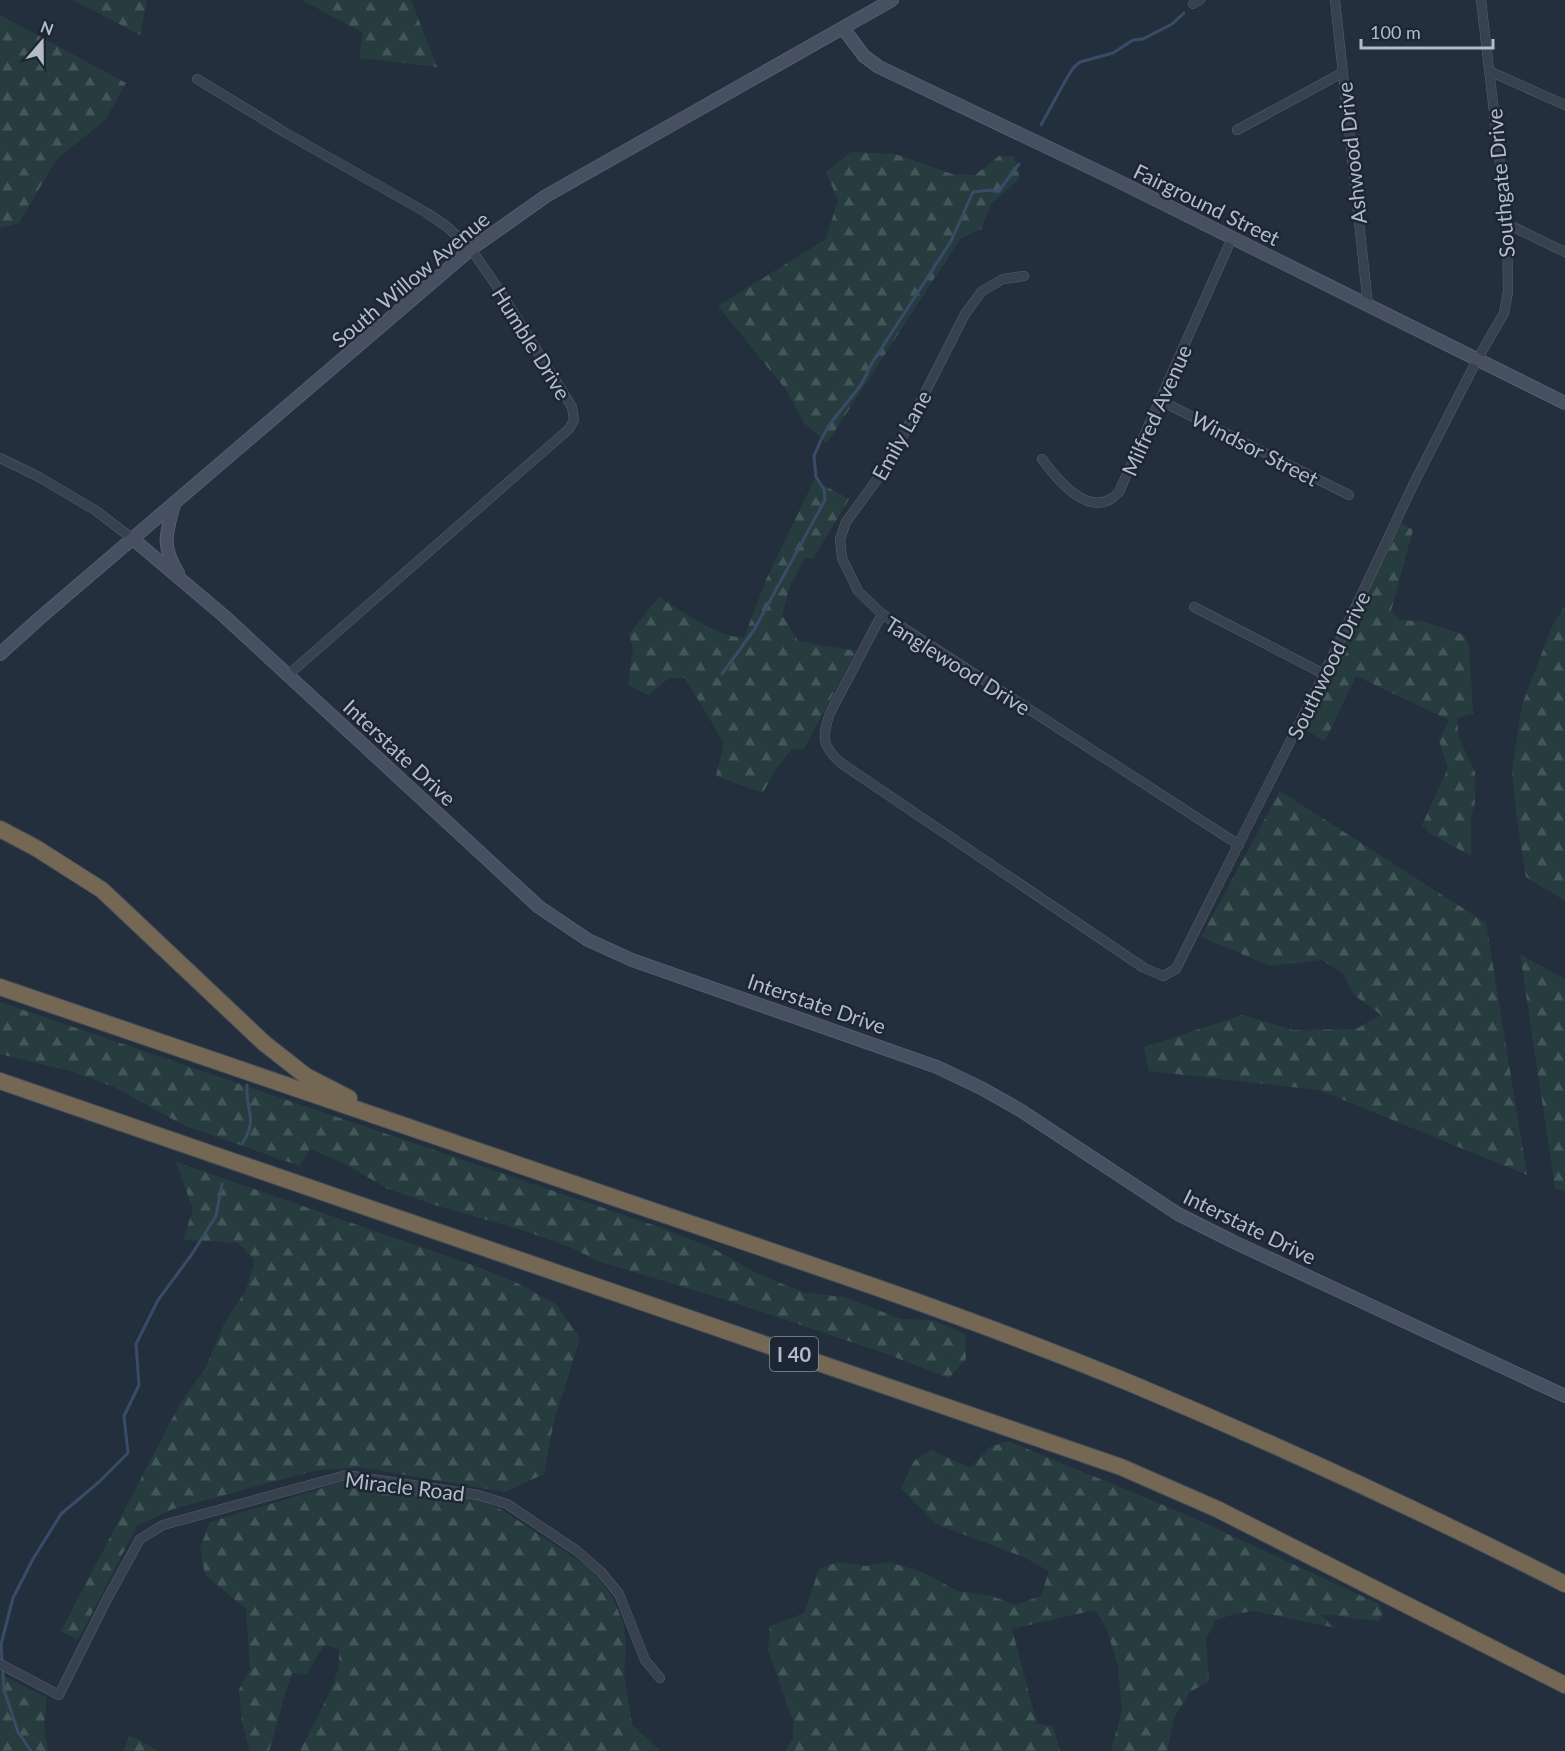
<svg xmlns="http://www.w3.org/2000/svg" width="1565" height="1751" font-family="Lato,sans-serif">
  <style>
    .forest { fill: url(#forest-firs) }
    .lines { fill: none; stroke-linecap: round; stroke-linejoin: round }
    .stream { stroke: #394c67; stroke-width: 3 }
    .street-casing { stroke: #565f6c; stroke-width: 10 }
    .secondary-casing { stroke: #565f6c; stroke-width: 14 }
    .highway-casing { stroke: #434c59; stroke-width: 18 }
    .street { stroke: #38414e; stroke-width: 9 }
    .secondary { stroke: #465061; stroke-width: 12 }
    .highway { stroke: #746855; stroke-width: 16 }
    .labels { text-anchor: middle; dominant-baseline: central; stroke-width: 5; stroke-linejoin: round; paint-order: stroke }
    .shield { fill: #1d2633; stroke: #878f9c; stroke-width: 1.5 }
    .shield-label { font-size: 20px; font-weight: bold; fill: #b4bcc9 }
    .street-label { font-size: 21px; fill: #b4bcc9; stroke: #1d2633 }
  </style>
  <defs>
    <pattern id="forest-firs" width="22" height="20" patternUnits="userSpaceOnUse" patternTransform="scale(1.5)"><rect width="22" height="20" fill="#263c3f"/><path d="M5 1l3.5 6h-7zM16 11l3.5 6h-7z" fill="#435659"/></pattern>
  </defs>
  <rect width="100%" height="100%" fill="#242f3e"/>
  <g class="forest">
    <path d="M 73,0 L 147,0 L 140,35 Z"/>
    <path d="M 302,0 L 411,0 L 437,67 L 359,58 L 363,33 Z"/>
    <path d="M 0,15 L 126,83 L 106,119 L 56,160 L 19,223 L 0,228 Z"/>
    <path d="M 851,152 L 895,154 L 952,174 L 975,175 L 999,156 L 1014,156 L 1020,178 L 991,204 L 981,229 L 960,239 L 827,443 L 804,423 L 787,391 L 718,306 L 826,239 L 838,200 L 826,172 Z"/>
    <path d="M 814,480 L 849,499 L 813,559 L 805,558 L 790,586 L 782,615 L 798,641 L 856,651 L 804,749 L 791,750 L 772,775 L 763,793 L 716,776 L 724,743 L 685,678 L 669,678 L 648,695 L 628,685 L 633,648 L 629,634 L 659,597 C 684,612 714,636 744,638 L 766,580 Z"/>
    <path d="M 1401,523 L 1413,530 L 1391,611 L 1400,620 L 1426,622 L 1464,635 L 1469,646 L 1473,713 L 1457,718 L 1459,738 L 1475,772 L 1475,802 L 1471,818 L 1471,856 L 1431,834 L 1422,825 L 1448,768 L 1439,740 L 1449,720 L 1356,676 L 1325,741 L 1303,729 Z"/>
    <path d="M 1565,605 L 1565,901 L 1526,877 L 1517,821 L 1512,769 L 1522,705 L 1551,629 Z"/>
    <path d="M 1280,791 L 1486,923 L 1527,1175 L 1319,1090 L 1149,1071 L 1144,1047 L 1242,1015 L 1293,1030 L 1356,1029 L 1381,1015 L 1354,995 L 1343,973 L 1322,960 L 1270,966 L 1201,937 Z"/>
    <path d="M 1520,954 L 1565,979 L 1565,1192 L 1555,1188 Z"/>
    <path d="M 0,1002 L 662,1228 L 712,1248 L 756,1273 L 805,1293 L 844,1297 L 901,1319 L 932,1320 L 965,1334 L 966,1359 L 949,1378 L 881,1352 L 733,1302 L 598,1261 L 570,1247 L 522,1230 L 438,1206 L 388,1189 L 345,1164 L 310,1149 L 300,1166 L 183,1125 L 114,1087 L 74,1072 L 0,1054 Z"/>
    <path d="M 176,1162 L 481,1268 L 517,1283 L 556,1304 L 580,1338 L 553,1425 L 544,1474 L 505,1492 L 358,1467 L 313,1471 L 173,1509 L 137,1526 L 78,1640 L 61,1631 L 181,1402 L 205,1369 L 223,1326 L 246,1290 L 255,1260 L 238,1243 L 183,1240 L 193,1209 Z"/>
    <path d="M 1008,1441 L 1180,1512 L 1379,1604 L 1383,1614 L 1379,1621 L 1320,1614 L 1336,1628 L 1254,1611 L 1234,1614 L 1216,1620 L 1206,1639 L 1209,1681 L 1190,1692 L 1174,1718 L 1167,1751 L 1111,1751 L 1122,1710 L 1118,1666 L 1106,1627 L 1095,1610 L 1012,1629 L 1037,1724 L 1053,1726 L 1060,1751 L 785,1751 L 793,1738 L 793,1721 L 768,1650 L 770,1626 L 804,1613 L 819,1569 L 838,1562 L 866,1566 L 889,1562 L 922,1572 L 958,1591 L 992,1596 L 1015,1605 L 1041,1596 L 1049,1571 L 1023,1557 L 936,1524 L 901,1488 L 914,1461 L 931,1450 L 970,1468 L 990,1447 Z"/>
    <path d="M 346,1481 L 477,1499 L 502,1510 L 591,1569 L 612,1596 L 624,1625 L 626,1645 L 624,1674 L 632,1725 L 661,1751 L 300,1751 L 328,1696 L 339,1668 L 339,1649 L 324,1645 L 306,1675 L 292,1673 C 283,1699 277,1725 269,1751 L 250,1751 L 242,1723 L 239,1690 L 250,1669 L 246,1609 L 205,1575 L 200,1548 L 210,1522 Z"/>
    <path d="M 0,1674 L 47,1698 L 44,1725 L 48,1751 L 0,1751 Z"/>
    <path d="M 129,1736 L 140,1740 L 158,1751 L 124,1751 Z"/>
  </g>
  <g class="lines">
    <g class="stream">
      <path d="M 1041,125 L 1064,83 L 1073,68 L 1080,62 L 1113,53 L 1133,40 L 1143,39 L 1172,24 L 1184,13"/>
      <path d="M 722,674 L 754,630 L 825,500 L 824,489 L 816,477 L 814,456 L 820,442 L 829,425 L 861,385 L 872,363 L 951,241 L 973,192 L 990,190 L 998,192 L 1019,164"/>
      <path d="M 242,1144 C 259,1117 245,1112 247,1085"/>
      <path d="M 31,1751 L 18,1732 L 4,1690 L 1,1644 L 13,1598 L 33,1559 L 61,1514 L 99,1482 L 128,1453 L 124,1416 L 139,1385 L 136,1344 L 158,1300 L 192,1254 L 216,1216 L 222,1184"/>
    </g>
    <g class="street-casing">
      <g id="street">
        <path d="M 1335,0 L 1368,305"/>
        <path d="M 1193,4 L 1200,0"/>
        <path d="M 1489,71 L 1565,105"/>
        <path d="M 197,79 L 284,132 L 427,213 L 446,226 L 471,249 L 498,288 L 572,407 L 574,420 L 569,429 L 288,675"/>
        <path d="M 1237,130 L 1342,73"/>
        <path d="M 1507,224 L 1565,252"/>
        <path d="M 1161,401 L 1349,495"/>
        <path d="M 0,458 L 39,477 L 95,510 L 133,539"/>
        <path d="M 1042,459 C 1059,482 1092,522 1119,492 L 1232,238"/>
        <path d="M 1194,607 L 1324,674"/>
        <path d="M 882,614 L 858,591 L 842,558 L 840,539 L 846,522 L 881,474 L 898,446 L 965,314 L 982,291 L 1003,279 L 1024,276"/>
        <path d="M 1239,845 L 882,614 L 830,713 C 822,737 821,745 841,763 L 1144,968 L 1163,976 L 1176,969 L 1324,674 L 1415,481 L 1477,360 L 1504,313 L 1508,292 L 1507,224 L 1481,0"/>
        <path d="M 0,1664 L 59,1695 L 107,1599 L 140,1539 L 163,1525 L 346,1475 L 478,1495 L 507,1504 L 577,1551 L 601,1572 L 619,1594 L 645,1660 L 660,1678"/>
      </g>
    </g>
    <g class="secondary-casing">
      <g id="secondary">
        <path d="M 843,28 L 864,56 L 879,67 L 1112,178 L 1565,403"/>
        <path d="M 174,504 C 166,534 161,546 178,573"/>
        <path d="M 133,539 L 224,616 L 539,907 L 588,940 L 632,960 L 937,1067 L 981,1088 L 1020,1110 L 1178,1214 L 1234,1242 L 1565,1396"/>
        <path d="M 0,654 L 41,617 L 471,249 L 546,196 L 892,0"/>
      </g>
    </g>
    <g class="highway-casing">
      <g id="highway">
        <path d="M 0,829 L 36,848 L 102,890 L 264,1043 L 306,1076 L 349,1098"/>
        <path d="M 0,987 C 210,1059 420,1131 630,1203 C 800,1261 971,1317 1137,1386 C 1282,1447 1425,1513 1565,1584"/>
        <path d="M 0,1081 L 1121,1467 L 1217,1509 L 1565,1685"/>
      </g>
    </g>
    <use href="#street" class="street"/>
    <use href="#secondary" class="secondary"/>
    <use href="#highway" class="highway"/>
  </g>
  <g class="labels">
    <rect class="shield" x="770" y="1337" width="48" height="34" rx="4.5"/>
    <g class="shield-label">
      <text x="794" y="1354">I 40</text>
    </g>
    <g class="street-label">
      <text transform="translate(1351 153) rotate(-96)">Ashwood Drive</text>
      <text transform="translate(1500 183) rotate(-95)">Southgate Drive</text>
      <text transform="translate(1207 204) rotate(26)">Fairground Street</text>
      <text transform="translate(410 279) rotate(-40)">South Willow Avenue</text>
      <text transform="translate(532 343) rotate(58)">Humble Drive</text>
      <text transform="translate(1156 410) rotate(-66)">Milfred Avenue</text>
      <text transform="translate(901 435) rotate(-61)">Emily Lane</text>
      <text transform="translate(1255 448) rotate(27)">Windsor Street</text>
      <text transform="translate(958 665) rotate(32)">Tanglewood Drive</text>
      <text transform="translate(1328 665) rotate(-64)">Southwood Drive</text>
      <text transform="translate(400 752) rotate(43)">Interstate Drive</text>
      <text transform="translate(817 1003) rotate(19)">Interstate Drive</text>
      <text transform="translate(1250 1226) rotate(26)">Interstate Drive</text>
      <text transform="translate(405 1486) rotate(7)">Miracle Road</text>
    </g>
  </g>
  <g transform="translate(42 42) rotate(20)" stroke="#1d2633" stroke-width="4.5" paint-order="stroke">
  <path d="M0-4.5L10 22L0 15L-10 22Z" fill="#b4bcc9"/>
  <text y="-9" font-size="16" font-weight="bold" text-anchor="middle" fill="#b4bcc9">N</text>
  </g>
  <path d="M1361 39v9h132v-9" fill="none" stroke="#b4bcc9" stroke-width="3"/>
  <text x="1370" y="39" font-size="18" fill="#b4bcc9" stroke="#1d2633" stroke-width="4.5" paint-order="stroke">100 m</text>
</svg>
